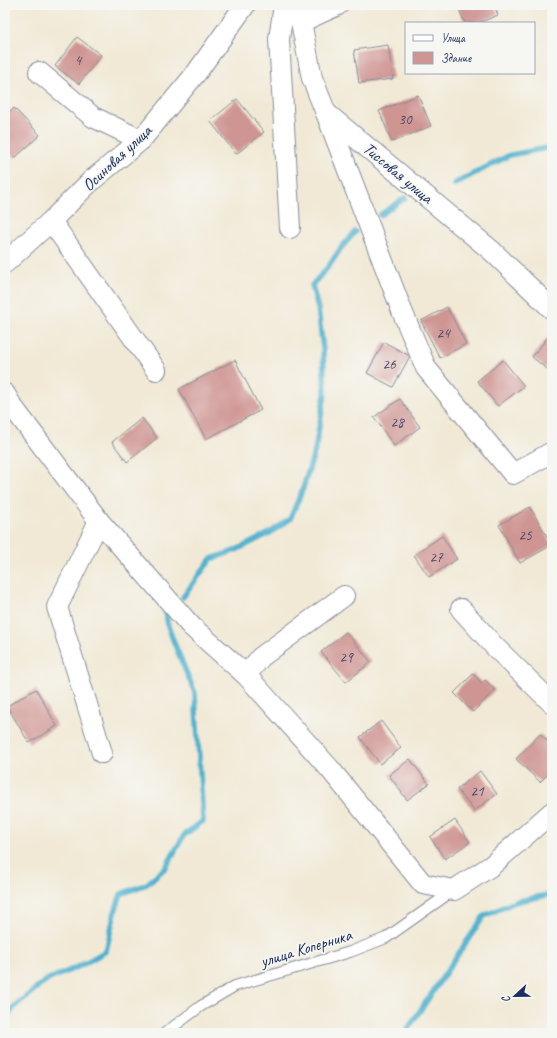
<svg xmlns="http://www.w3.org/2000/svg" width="557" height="1038" font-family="Caveat,sans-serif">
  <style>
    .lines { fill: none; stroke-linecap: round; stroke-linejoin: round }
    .stream { stroke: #50b2cf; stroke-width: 5.5 }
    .building { fill: #cf9593 }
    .lane-casing { stroke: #868c9a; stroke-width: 12 }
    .street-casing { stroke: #868c9a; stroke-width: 22 }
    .lane { stroke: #fff; stroke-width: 10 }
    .street { stroke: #fff; stroke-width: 20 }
    .labels { text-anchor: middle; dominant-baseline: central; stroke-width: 3.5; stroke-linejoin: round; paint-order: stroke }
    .number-label { font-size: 15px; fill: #48486b }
    .street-label { font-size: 17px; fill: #1b2f5e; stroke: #f6f6f2 }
  </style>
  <rect width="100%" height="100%" fill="#f6f6f2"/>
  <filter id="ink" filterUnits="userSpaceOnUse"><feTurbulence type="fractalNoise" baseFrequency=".025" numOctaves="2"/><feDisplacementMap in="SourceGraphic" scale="8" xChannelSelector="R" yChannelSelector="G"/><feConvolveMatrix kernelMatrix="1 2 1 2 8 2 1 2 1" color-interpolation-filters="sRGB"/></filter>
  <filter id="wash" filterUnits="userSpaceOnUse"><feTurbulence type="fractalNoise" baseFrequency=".012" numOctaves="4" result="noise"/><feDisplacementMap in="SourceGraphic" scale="16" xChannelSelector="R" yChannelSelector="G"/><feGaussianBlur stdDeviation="0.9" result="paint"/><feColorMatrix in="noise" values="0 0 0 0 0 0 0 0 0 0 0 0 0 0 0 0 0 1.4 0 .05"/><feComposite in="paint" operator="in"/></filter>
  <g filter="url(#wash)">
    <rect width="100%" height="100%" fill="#f1e9d5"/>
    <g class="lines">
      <g class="stream">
        <path d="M 454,184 L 510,155 L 552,147"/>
        <path d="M 380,215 L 405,198"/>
        <path d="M 183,597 L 211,559 L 234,551 L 270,533 L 290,519 L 302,491 L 315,450 L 325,394 L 323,349 L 318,309 L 312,285 L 329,266 L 341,248 L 355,232"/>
        <path d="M 5,1020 L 14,1007 L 45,981 L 80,966 L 106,951 L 115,912 L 121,894 L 147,884 L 166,867 L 184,835 L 203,821 L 195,693 L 175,645 L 168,626 L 166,613"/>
        <path d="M 405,1033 L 484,916 L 515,902 L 552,894"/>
      </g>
    </g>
    <g id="blocks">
      <g class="building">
        <path d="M 457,5 L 494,5 L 498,15 L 479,23 L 465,23 Z"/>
        <path d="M 77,37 L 101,55 L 79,84 L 55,66 Z"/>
        <path d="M 388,45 L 393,79 L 359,83 L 354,50 Z"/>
        <path d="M 418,95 L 431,126 L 392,142 L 379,111 Z"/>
        <path d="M 237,99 L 264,132 L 236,154 L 210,121 Z"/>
        <path d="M 14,108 L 40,135 L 15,158 L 5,148 L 5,116 Z"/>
        <path d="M 447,307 L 466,344 L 440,358 L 421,321 Z"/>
        <path d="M 552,332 L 552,373 L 532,357 Z"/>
        <path d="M 384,342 L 410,356 L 393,387 L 367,373 Z"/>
        <path d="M 235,360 L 261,410 L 206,439 L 179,389 Z"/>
        <path d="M 503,360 L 524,386 L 498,406 L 477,381 Z"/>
        <path d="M 400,399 L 420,427 L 394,446 L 374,417 Z"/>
        <path d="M 142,418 L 157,438 L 127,462 L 112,442 Z"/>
        <path d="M 530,507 L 552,545 L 520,563 L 499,525 Z"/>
        <path d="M 442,536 L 457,559 L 429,577 L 414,555 Z"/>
        <path d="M 346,632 L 371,662 L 346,682 L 321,652 Z"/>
        <path d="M 473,674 L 482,683 L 485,680 L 495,690 L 473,712 L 454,693 Z"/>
        <path d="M 36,689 L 57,726 L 29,743 L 7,706 Z"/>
        <path d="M 381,721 L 401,748 L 380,764 L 360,737 Z"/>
        <path d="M 540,734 L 552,745 L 552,770 L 540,782 L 516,759 Z"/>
        <path d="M 410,759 L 429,784 L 407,800 L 389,775 Z"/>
        <path d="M 480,771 L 497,794 L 474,811 L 457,789 Z"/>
        <path d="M 455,820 L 470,842 L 445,859 L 430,837 Z"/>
      </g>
    </g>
  </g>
  <g filter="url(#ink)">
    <use href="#blocks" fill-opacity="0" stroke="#868c9a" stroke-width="1"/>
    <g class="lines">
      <g class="lane-casing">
        <path id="lane" d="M 165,1033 L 201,1006 L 235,986 L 350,952 L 386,938 L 454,890"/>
      </g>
      <g class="street-casing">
        <g id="street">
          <path d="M 284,5 L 279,39 L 290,228"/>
          <path d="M 300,5 L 301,22 L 312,78 L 326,113 L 492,251 L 552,309"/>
          <path d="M 301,22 L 338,5"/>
          <path d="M 39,72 L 93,117 L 141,140"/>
          <path d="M 326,113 L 402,311 L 426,368 L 513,474 L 552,452"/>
          <path d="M 51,221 L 156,370"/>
          <path d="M 5,263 L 51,221 L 91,181 L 141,140 L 197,72 L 245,5"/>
          <path d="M 5,394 L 12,406 L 99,521 L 191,626 L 246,675"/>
          <path d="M 99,521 L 57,607 L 102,753"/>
          <path d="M 344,596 L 261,657 L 246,675 L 330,769 L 423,884 L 454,890 L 491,866 L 552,812"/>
          <path d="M 461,609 L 495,647 L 552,703"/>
        </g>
      </g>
      <use href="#lane" class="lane"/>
      <use href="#street" class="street"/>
    </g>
  </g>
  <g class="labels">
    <g class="number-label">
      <text x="78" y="60">4</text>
      <text x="405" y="119">30</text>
      <text x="443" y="333">24</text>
      <text x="389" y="364">26</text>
      <text x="397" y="422">28</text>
      <text x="525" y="535">25</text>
      <text x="436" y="557">27</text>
      <text x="346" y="657">29</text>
      <text x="477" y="791">21</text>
    </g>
    <g class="street-label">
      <text transform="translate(117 158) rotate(-43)">Осиновая улица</text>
      <text transform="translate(398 173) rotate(40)">Тиссовая улица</text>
      <text transform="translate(306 948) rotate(-17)">улица Коперника</text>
    </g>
  </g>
  <rect width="557" height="1038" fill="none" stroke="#f6f6f2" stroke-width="20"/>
  <rect x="405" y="22" width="130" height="52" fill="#f6f6f2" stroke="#9ea6b7"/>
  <rect x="413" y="35" width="20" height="6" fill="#ffffff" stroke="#9ea6b7"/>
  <text x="441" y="42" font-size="12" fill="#1b2f5e">Улица</text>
  <rect x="413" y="52" width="20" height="12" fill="#cf9593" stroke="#9ea6b7"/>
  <text x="441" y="62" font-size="12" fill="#1b2f5e">Здание</text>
  <g transform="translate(515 996) rotate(248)" stroke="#f6f6f2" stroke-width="3" paint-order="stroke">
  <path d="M0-3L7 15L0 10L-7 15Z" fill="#1b2f5e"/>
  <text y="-6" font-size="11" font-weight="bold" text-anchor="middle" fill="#1b2f5e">С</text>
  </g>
</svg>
